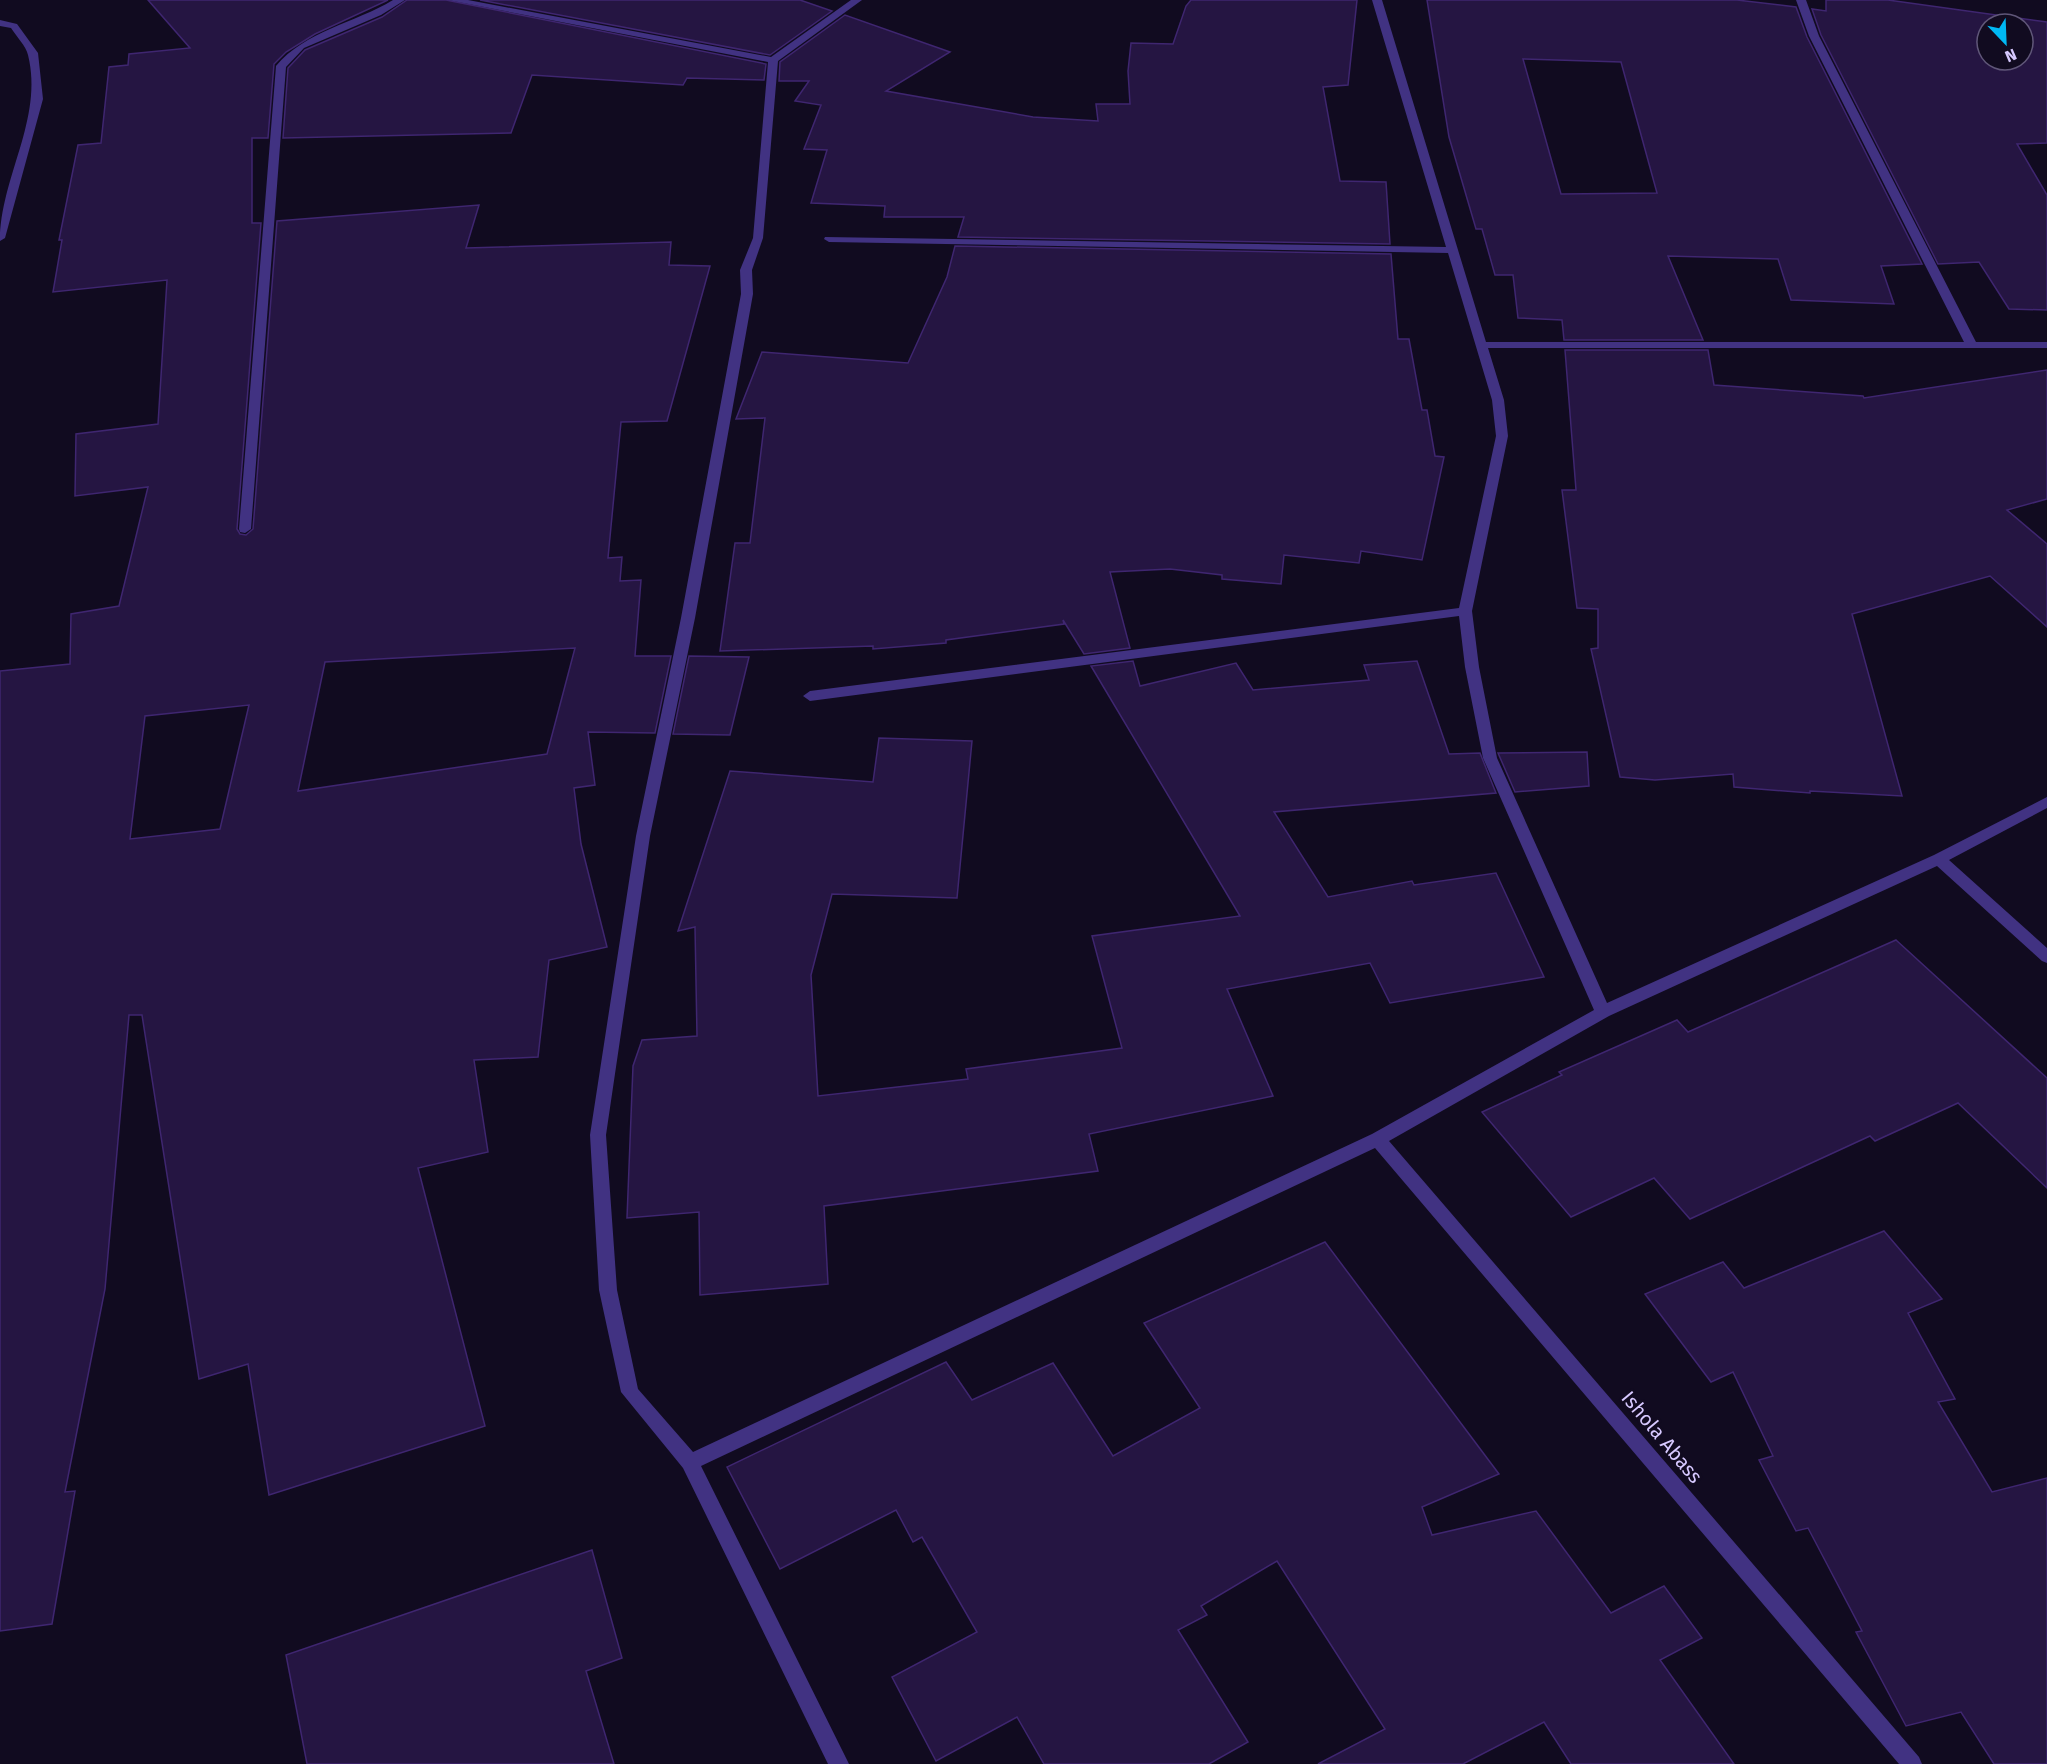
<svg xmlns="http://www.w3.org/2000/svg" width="2047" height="1764" font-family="'Fira Sans',sans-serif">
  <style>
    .building { fill: #251542; stroke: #3f2670; stroke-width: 1.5; fill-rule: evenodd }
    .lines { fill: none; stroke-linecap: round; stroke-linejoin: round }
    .minor { fill: #413282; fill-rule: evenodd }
    .labels { text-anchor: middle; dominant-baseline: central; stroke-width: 5; stroke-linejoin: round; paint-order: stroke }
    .near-street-label { font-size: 20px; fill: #d7c9ff; stroke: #110b20 }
  </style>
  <rect width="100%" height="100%" fill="#110b20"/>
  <g class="building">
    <path d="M 148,0 L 388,0 L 315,34 L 286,52 L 274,64 L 268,138 L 252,138 L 252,223 L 261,223 L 237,529 L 240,534 L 246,535 L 253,529 L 277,221 L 479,205 L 466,248 L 671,242 L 669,265 L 710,266 L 667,421 L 621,422 L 608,558 L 622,557 L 620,581 L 641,580 L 635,656 L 671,656 L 655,733 L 588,732 L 595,785 L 574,788 L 581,844 L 607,947 L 549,960 L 538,1057 L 474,1060 L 488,1152 L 418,1168 L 485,1426 L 269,1495 L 248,1364 L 199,1379 L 142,1015 L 129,1015 L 105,1289 L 65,1492 L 75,1491 L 52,1624 L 0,1631 L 0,671 L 70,664 L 71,614 L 119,606 L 148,487 L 75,496 L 76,434 L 158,424 L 167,280 L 53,292 L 62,240 L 59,240 L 78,145 L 101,143 L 109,67 L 128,65 L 129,54 L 190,48 ZM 575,648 L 547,754 L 298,791 L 325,662 ZM 249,705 L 220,829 L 130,839 L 145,716 Z"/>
    <path d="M 407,0 L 446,0 L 766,64 L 764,80 L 687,78 L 683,85 L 532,75 L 511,133 L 283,138 L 288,68 L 305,50 L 382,17 Z"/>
    <path d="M 480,0 L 800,0 L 832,11 L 770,55 Z"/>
    <path d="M 1191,0 L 1357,0 L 1348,85 L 1323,87 L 1340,181 L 1386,182 L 1390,244 L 958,237 L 964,217 L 884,217 L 885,206 L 811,203 L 827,150 L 804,149 L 821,105 L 795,101 L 809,81 L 779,81 L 780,62 L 845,15 L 950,52 L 886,91 L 1033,117 L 1098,121 L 1096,104 L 1130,104 L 1128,71 L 1131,43 L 1173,44 L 1186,6 Z"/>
    <path d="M 1427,0 L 1737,0 L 1796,7 L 1807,37 L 1922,264 L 1881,266 L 1894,304 L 1791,300 L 1778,259 L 1668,256 L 1703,340 L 1564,340 L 1562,320 L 1518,318 L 1513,275 L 1495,275 L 1482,229 L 1476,229 L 1449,137 ZM 1523,59 L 1621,62 L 1657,193 L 1561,194 Z"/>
    <path d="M 1826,0 L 1888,0 L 2047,22 L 2047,143 L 2017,144 L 2047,195 L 2047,310 L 2009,309 L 1979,262 L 1938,264 L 1821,35 L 1812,9 L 1826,11 ZM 1987,24 L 2023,24 L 2023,60 L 1987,60 Z"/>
    <path d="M 955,246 L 1391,254 L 1398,339 L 1409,339 L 1422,410 L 1427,410 L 1435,456 L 1444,457 L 1422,560 L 1361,551 L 1359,563 L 1284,555 L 1281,584 L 1222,579 L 1222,575 L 1170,569 L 1110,572 L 1130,648 L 1084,654 L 1063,620 L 1064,624 L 946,640 L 946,643 L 873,649 L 873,646 L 720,651 L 735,543 L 750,543 L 765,418 L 736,419 L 762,352 L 908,363 L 947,277 Z"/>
    <path d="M 1565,350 L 1708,350 L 1714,385 L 1863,396 L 1864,398 L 2047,370 L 2047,499 L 2007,510 L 2047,544 L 2047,627 L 1990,576 L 1852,614 L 1902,796 L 1810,791 L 1810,793 L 1734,787 L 1733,774 L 1655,780 L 1620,777 L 1591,649 L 1598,648 L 1598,609 L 1577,608 L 1562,490 L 1576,490 Z"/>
    <path d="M 689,656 L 749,657 L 730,735 L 673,734 Z"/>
    <path d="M 1133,661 L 1140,686 L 1236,663 L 1253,690 L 1369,680 L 1364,665 L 1417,661 L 1449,754 L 1480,753 L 1496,793 L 1274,812 L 1328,897 L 1412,881 L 1414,885 L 1496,873 L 1544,977 L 1390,1003 L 1370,963 L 1227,989 L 1273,1096 L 1089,1134 L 1098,1171 L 824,1206 L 828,1284 L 700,1295 L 699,1212 L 627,1218 L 633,1066 L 642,1040 L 697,1036 L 695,927 L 678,931 L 730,771 L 873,782 L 879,738 L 972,741 L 957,898 L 832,894 L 811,975 L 818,1096 L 968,1079 L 966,1069 L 1122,1048 L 1092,936 L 1240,916 L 1091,666 Z"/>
    <path d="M 1587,752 L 1589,786 L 1515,792 L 1498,753 Z"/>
    <path d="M 1896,940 L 2047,1078 L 2047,1188 L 1958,1103 L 1875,1141 L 1870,1136 L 1690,1219 L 1654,1178 L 1571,1217 L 1482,1112 L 1562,1075 L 1559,1072 L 1677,1020 L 1688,1032 Z"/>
    <path d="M 1884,1231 L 1942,1299 L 1908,1313 L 1955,1399 L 1938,1402 L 1992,1492 L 2047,1478 L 2047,1764 L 1994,1764 L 1961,1712 L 1906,1726 L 1856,1632 L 1862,1631 L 1808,1528 L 1796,1531 L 1759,1460 L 1773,1456 L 1733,1372 L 1711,1382 L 1645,1294 L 1723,1262 L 1744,1288 Z"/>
    <path d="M 1325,1242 L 1499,1474 L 1422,1507 L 1432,1535 L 1536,1511 L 1611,1613 L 1664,1586 L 1702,1638 L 1660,1660 L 1734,1764 L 1571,1764 L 1544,1722 L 1463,1764 L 1318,1764 L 1385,1729 L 1277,1561 L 1201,1606 L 1207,1615 L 1178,1630 L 1248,1742 L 1209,1764 L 1044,1764 L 1017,1717 L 936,1761 L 892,1677 L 977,1632 L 922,1537 L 913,1542 L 896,1510 L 780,1569 L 727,1467 L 946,1362 L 972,1400 L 1053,1363 L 1113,1456 L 1200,1408 L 1144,1323 Z"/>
    <path d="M 592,1550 L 622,1658 L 586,1671 L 614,1764 L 307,1764 L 286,1655 Z"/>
  </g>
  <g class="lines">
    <g class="minor">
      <path d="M 393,0 L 405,0 L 381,15 L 304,48 L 286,67 L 251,529 L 245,533 L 240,532 L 239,529 L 276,66 C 305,31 355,23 393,0 Z"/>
      <path d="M 448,0 L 468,0 L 771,57 L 851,0 L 862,0 L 778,61 L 763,238 L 752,270 L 753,294 L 695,618 L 650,836 L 606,1135 L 617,1290 L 638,1389 L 693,1452 L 1372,1134 L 1594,1010 L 1483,758 L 1465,667 L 1459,616 L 810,701 L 803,696 L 810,691 L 1459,608 L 1496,436 L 1492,400 L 1448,253 L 829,242 L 824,239 L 825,237 L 1446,247 L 1372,0 L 1382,0 L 1486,342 L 1964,342 L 1809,36 L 1796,0 L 1806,0 L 1819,36 L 1976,342 L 2047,342 L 2047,348 L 1488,348 L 1504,400 L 1508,436 L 1472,611 L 1479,667 L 1497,758 L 1607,1003 L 1934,855 L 2047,797 L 2047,808 L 1949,860 L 2047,948 L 2047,963 L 2042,961 L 1937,866 L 1609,1016 L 1389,1141 L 1919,1757 L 1922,1764 L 1899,1764 L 1375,1148 L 701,1466 L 849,1764 L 828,1764 L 683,1468 L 621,1392 L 599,1290 L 590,1135 L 636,836 L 681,618 L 741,294 L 740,270 L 753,238 L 768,62 Z"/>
      <path d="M 0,20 L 17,24 L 38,53 L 43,99 L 5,238 L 0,241 C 0,178 44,119 28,55 C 26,46 16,36 11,28 L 0,26 Z"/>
    </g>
  </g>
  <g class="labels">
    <g class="near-street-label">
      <text transform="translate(1662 1437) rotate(50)">Ishola Abass</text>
    </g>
  </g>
  <g transform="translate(2005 42) rotate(157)"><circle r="28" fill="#110b20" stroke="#605779" stroke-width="1.5"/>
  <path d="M0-4.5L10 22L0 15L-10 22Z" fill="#00b8f4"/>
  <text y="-9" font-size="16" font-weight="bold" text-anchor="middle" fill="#d7c9ff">N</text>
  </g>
</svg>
